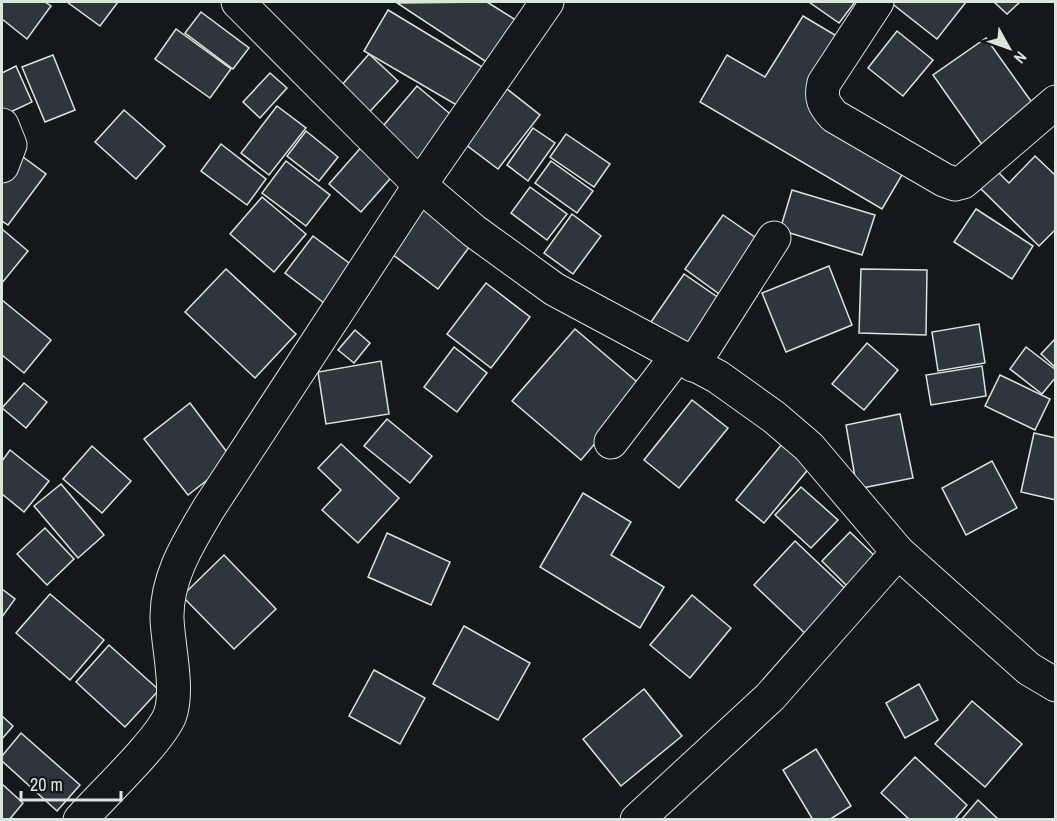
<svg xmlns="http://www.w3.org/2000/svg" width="1057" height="821" font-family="'Archivo Narrow',sans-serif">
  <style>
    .building { fill: #2c363c; stroke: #d8e6dc; stroke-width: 1.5 }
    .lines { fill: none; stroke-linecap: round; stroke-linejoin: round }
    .minor-casing { stroke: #d8e6dc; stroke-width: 35 }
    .minor { stroke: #14181c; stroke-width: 33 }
  </style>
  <rect width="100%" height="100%" fill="#14181c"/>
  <g class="building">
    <path d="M 2,2 L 45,2 L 51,6 L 27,39 L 2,19 Z"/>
    <path d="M 67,2 L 118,2 L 100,26 Z"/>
    <path d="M 487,2 L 519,22 L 491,65 L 397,3 Z"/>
    <path d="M 809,2 L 855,2 L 839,23 Z"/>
    <path d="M 890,2 L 966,2 L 937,39 Z"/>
    <path d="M 994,2 L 1020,2 L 1007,14 Z"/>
    <path d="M 388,10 L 484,68 L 460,107 L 364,51 Z"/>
    <path d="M 201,12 L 249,48 L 233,69 L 185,33 Z"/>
    <path d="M 803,16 L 845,41 L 807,102 L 909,163 L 882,209 L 700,102 L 727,55 L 765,77 Z"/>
    <path d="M 176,29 L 231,69 L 210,98 L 155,59 Z"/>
    <path d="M 897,31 L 933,60 L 903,96 L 868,68 Z"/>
    <path d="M 986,38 L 1038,111 L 985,149 L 933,75 Z"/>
    <path d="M 369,54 L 398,81 L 362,120 L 334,94 Z"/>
    <path d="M 53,55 L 75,110 L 45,122 L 22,67 Z"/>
    <path d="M 16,66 L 32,102 L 2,116 L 2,73 Z"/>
    <path d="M 270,73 L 287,88 L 260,118 L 243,102 Z"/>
    <path d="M 417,86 L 455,118 L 416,164 L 378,132 Z"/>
    <path d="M 507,89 L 540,115 L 498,169 L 465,144 Z"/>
    <path d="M 277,106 L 306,128 L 269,175 L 241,153 Z"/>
    <path d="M 124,110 L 165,146 L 136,179 L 95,142 Z"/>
    <path d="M 533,128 L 555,143 L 528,181 L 507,165 Z"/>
    <path d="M 306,131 L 338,157 L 319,181 L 287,156 Z"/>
    <path d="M 566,134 L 610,164 L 594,187 L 550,157 Z"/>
    <path d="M 221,144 L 266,179 L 247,205 L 201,171 Z"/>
    <path d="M 364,144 L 396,172 L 361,212 L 329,184 Z"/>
    <path d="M 19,154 L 46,174 L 8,225 L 2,221 L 2,178 Z"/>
    <path d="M 1035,156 L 1056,176 L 1056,229 L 1039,246 L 978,186 L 995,169 L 1009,183 Z"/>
    <path d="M 286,161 L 330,195 L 306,226 L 262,193 Z"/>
    <path d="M 551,161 L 593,191 L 577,213 L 535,183 Z"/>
    <path d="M 530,187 L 567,214 L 547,240 L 511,213 Z"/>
    <path d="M 792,190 L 875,215 L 862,255 L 780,230 Z"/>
    <path d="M 262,197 L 306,234 L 274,272 L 230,234 Z"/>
    <path d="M 424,205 L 473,242 L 438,289 L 388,251 Z"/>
    <path d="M 976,209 L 1033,246 L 1012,279 L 954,242 Z"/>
    <path d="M 572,214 L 601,236 L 573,274 L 544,253 Z"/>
    <path d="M 723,215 L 765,244 L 726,299 L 685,269 Z"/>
    <path d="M 2,229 L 28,251 L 2,283 Z"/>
    <path d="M 313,236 L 353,266 L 324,303 L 285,273 Z"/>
    <path d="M 829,266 L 852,325 L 786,352 L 762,293 Z"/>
    <path d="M 226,269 L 296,334 L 255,378 L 185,312 Z"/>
    <path d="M 861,269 L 927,270 L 926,335 L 859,333 Z"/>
    <path d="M 684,274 L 729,305 L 696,353 L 651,322 Z"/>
    <path d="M 486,283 L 530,317 L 491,368 L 447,334 Z"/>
    <path d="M 2,300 L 51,340 L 24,373 L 2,355 Z"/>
    <path d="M 979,324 L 985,363 L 938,371 L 932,332 Z"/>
    <path d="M 575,329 L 643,387 L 581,460 L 512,401 Z"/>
    <path d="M 355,330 L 370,343 L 354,363 L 338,350 Z"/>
    <path d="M 1056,338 L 1056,368 L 1041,354 Z"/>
    <path d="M 867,343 L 898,370 L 864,410 L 832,384 Z"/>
    <path d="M 454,347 L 487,373 L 457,412 L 424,387 Z"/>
    <path d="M 1026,347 L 1056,370 L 1056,377 L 1042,394 L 1010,369 Z"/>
    <path d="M 381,361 L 389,414 L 326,424 L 318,372 Z"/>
    <path d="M 982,366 L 986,396 L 931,405 L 926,375 Z"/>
    <path d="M 1000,375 L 1050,399 L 1035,430 L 985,406 Z"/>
    <path d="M 24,383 L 47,402 L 26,428 L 2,408 Z"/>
    <path d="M 692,400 L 728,428 L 679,488 L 644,460 Z"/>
    <path d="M 190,403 L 233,460 L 188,495 L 144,439 Z"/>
    <path d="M 900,414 L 913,478 L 857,489 L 846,425 Z"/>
    <path d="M 387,419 L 432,456 L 410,483 L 364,446 Z"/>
    <path d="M 1034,433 L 1056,438 L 1056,500 L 1021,492 Z"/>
    <path d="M 787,438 L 815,461 L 764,523 L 736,500 Z"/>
    <path d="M 341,444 L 399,498 L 358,543 L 322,510 L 341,490 L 318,468 Z"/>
    <path d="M 92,446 L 131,481 L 102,513 L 63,479 Z"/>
    <path d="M 10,450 L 49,481 L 24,512 L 2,494 L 2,461 Z"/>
    <path d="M 992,461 L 1017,508 L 966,535 L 942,488 Z"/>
    <path d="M 61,484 L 104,535 L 78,558 L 34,506 Z"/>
    <path d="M 801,487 L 838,520 L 811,548 L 775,515 Z"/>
    <path d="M 583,493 L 631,522 L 611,555 L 664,587 L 640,628 L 540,567 Z"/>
    <path d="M 45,528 L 74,559 L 47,585 L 17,554 Z"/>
    <path d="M 850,532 L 882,563 L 853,592 L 822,561 Z"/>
    <path d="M 387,533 L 450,562 L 431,605 L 368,577 Z"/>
    <path d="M 795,541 L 851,594 L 810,638 L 754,585 Z"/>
    <path d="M 224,555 L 276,609 L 234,649 L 182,596 Z"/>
    <path d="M 2,589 L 15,599 L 2,617 Z"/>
    <path d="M 50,594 L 104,640 L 70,680 L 16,633 Z"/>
    <path d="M 692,595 L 731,628 L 690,678 L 650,645 Z"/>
    <path d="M 464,626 L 530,663 L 498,720 L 433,684 Z"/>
    <path d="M 109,645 L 159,690 L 125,727 L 76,682 Z"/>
    <path d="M 374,670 L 425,698 L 400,744 L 349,716 Z"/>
    <path d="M 919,684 L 938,720 L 905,738 L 886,703 Z"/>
    <path d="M 644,689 L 682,736 L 621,786 L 583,739 Z"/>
    <path d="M 972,701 L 1022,744 L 985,787 L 935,744 Z"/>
    <path d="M 2,716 L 13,726 L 2,739 Z"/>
    <path d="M 21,733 L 80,785 L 57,811 L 2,761 L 2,756 Z"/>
    <path d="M 816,749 L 851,806 L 829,820 L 813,820 L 783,770 Z"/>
    <path d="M 915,757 L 967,805 L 954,820 L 910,820 L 881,793 Z"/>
    <path d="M 2,784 L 23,803 L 9,820 L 2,820 Z"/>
    <path d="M 978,800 L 999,820 L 961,820 Z"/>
  </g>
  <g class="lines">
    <g class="minor-casing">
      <g id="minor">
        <path d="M 238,2 L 420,185 L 474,231 L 554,289 L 718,377 L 774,417 L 809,447 L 898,552 L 1029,669 L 1056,685"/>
        <path d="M 877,2 L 824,83 C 820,98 824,105 834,116 L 944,180 L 955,184 L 963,182 L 1056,102"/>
        <path d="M 2,125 L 10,145 L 2,166"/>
        <path d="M 693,365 L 774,238"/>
        <path d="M 611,442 L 677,356"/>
        <path d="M 80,820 C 101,796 160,741 170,715 C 179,690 168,645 167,619 C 166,577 189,542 209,508 L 420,185 L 547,2"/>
        <path d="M 637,820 L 770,697 L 898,552"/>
      </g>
    </g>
    <use href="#minor" class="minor"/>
  </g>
  <rect width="1057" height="821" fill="none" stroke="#d8e6dc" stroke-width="6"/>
  <g transform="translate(1009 48) rotate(130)" stroke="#14181c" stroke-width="4.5" paint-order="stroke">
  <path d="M0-4.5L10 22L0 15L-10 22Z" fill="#d8e6dc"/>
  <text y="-9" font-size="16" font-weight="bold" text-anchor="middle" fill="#d8e6dc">N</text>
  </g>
  <path d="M21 791v9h100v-9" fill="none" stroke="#d8e6dc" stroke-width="3"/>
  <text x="30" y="791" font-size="18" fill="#d8e6dc" stroke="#14181c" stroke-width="4.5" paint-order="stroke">20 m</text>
</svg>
